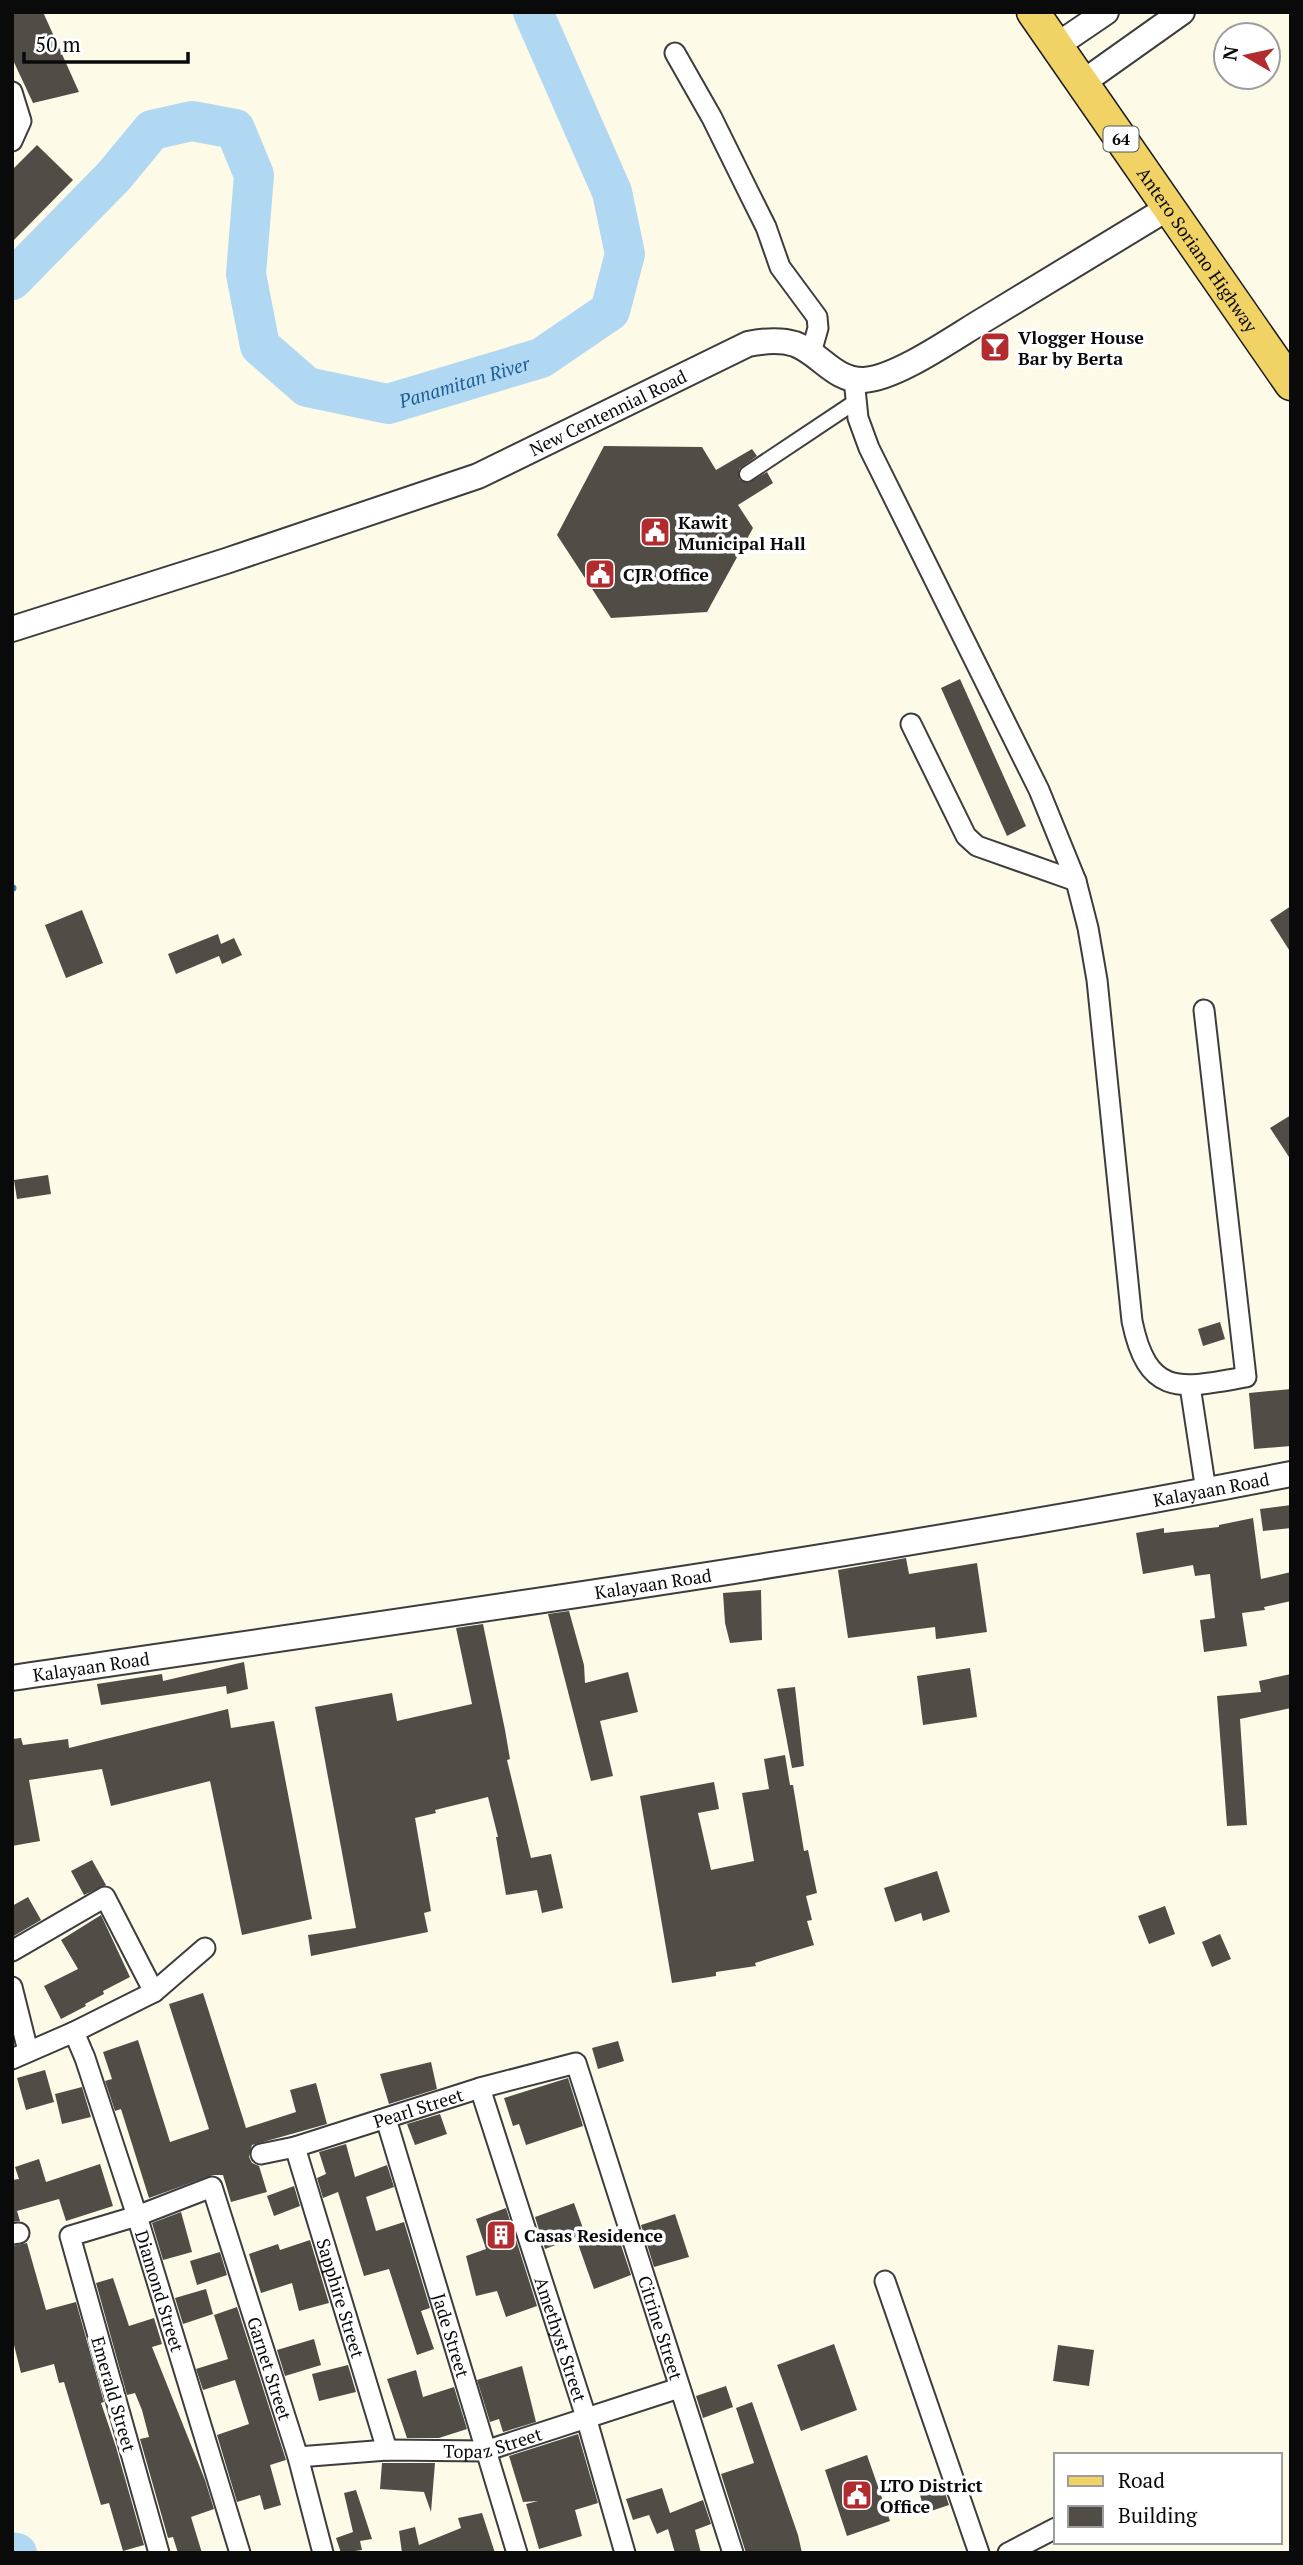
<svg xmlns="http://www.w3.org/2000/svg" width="1303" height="2565" font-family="'PT Serif',serif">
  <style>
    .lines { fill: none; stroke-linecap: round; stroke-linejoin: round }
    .stream { stroke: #3b8bc5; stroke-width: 7 }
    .river { stroke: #b0d8f2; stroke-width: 40 }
    .building { fill: #524c47 }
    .pedestrian-casing { stroke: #3d3d3d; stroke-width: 18 }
    .minor-casing { stroke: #3d3d3d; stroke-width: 23 }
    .tertiary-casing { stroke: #3d3d3d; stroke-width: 28 }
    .primary-casing { stroke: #1b1b1b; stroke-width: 35 }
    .pedestrian { stroke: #fff; stroke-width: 14 }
    .minor { stroke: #fff; stroke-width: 19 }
    .tertiary { stroke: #fff; stroke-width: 24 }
    .primary { stroke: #f1d265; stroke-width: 32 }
    .labels { text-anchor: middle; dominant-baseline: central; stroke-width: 7; stroke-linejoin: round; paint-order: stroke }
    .shield { fill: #fff; stroke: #545454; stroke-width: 2 }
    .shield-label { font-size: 16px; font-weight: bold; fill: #0a0a0a }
    .street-label { font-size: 18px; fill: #0a0a0a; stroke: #fff }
    .poi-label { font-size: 18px; font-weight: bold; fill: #0a0a0a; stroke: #fff; text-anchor: start }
    .water-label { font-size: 19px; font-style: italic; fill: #1c5d94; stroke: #fff }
  </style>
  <rect width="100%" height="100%" fill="#fefae8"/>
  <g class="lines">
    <path class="stream" d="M 12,888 L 13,888"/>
    <g class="river">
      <path id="s1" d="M 12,280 L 114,176 L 152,130 L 192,121 L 235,129 L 254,175 L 246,274 L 260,346 L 307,387 L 388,404 L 541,358 L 610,311 L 625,254 L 612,192 L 533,12"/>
      <path d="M 12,2552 L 17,2553"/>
    </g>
  </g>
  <g class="building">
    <path d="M 12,12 L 43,12 L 79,92 L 33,103 L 12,58 Z"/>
    <path d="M 37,145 L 73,180 L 12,242 L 12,170 Z"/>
    <path d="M 604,446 L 702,447 L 716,470 L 752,449 L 757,456 L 739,469 L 739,479 L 748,483 L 767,472 L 773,483 L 738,505 L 753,528 L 707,612 L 611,618 L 557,535 Z"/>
    <path d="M 960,679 L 1026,826 L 1007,836 L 941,688 Z"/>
    <path d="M 1291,906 L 1291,953 L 1270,920 Z"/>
    <path d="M 82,910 L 103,963 L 66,978 L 45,925 Z"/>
    <path d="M 218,934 L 221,944 L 234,938 L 242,955 L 222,964 L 219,956 L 176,974 L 168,954 Z"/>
    <path d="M 1291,1115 L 1291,1160 L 1270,1128 Z"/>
    <path d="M 48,1175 L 51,1194 L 17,1199 L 14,1180 Z"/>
    <path d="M 1220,1322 L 1225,1339 L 1203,1346 L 1198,1329 Z"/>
    <path d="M 1291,1389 L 1291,1446 L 1254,1449 L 1249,1393 Z"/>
    <path d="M 1291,1505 L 1291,1528 L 1263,1531 L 1260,1509 Z"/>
    <path d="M 1253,1518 L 1261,1579 L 1291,1572 L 1291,1601 L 1264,1607 L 1265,1610 L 1242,1613 L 1247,1646 L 1204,1652 L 1200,1620 L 1215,1618 L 1210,1574 L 1195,1576 L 1193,1565 L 1143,1574 L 1136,1533 L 1164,1528 L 1164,1533 L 1219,1527 L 1219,1525 Z"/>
    <path d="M 906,1558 L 909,1574 L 977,1563 L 987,1632 L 936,1639 L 935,1627 L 848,1638 L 838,1570 Z"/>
    <path d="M 761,1590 L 762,1640 L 730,1643 L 725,1623 L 723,1593 Z"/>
    <path d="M 569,1611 L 584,1665 L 585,1683 L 628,1672 L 638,1712 L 600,1721 L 613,1776 L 591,1781 L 548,1614 Z"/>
    <path d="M 483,1624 L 505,1730 L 510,1759 L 507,1760 L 531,1858 L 551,1854 L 563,1908 L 542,1913 L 537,1890 L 506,1895 L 496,1837 L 498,1837 L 488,1797 L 435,1810 L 436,1813 L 415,1818 L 431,1911 L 424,1913 L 428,1932 L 311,1956 L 308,1935 L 356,1928 L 315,1707 L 392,1693 L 397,1721 L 472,1704 L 456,1628 Z"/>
    <path d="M 244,1662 L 248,1689 L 227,1694 L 226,1686 L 101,1705 L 97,1684 L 162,1674 L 163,1681 Z"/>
    <path d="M 970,1668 L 977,1717 L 923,1725 L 917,1676 Z"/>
    <path d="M 1291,1674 L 1291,1708 L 1240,1719 L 1247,1825 L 1227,1826 L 1217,1696 L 1261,1692 L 1259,1681 Z"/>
    <path d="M 795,1687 L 804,1766 L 792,1768 L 777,1689 Z"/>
    <path d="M 228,1709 L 231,1728 L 274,1721 L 312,1919 L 242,1935 L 210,1781 L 111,1806 L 102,1769 L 29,1780 L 40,1841 L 12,1846 L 12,1739 L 21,1738 L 23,1745 L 68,1739 L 69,1748 Z"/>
    <path d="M 785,1755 L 790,1785 L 793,1785 L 804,1851 L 808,1850 L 817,1893 L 806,1896 L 812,1920 L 807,1921 L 814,1945 L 755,1963 L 756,1966 L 716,1972 L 716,1976 L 672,1983 L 640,1796 L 714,1782 L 719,1809 L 698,1813 L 711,1870 L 754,1861 L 742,1793 L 769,1789 L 764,1759 Z"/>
    <path d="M 92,1860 L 106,1885 L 84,1895 L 71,1871 Z"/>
    <path d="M 937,1871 L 950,1912 L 923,1921 L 921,1913 L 895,1922 L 884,1888 Z"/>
    <path d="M 28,1897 L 41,1920 L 12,1937 L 12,1906 Z"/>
    <path d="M 1165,1906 L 1175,1934 L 1149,1944 L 1138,1916 Z"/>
    <path d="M 101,1915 L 130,1977 L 103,1991 L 104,1994 L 85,2004 L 86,2006 L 61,2019 L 44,1986 L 78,1969 L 61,1940 Z"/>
    <path d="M 1220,1934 L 1231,1959 L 1212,1967 L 1202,1942 Z"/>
    <path d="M 203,1993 L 246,2128 L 296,2112 L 290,2090 L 316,2083 L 327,2124 L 252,2145 L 249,2157 L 252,2163 L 259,2166 L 267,2192 L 231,2202 L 223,2175 L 213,2175 L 149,2198 L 121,2109 L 115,2111 L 105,2081 L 112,2079 L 103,2052 L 138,2040 L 170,2142 L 209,2129 L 169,2004 Z"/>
    <path d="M 618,2041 L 624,2061 L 598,2069 L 592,2048 Z"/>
    <path d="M 431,2062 L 437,2089 L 389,2104 L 380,2074 Z"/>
    <path d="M 45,2070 L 54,2102 L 26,2110 L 17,2078 Z"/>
    <path d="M 568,2078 L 583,2126 L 526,2145 L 519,2124 L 513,2126 L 504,2098 Z"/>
    <path d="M 82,2087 L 91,2117 L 62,2124 L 55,2094 Z"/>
    <path d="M 440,2114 L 447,2134 L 415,2145 L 407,2124 Z"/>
    <path d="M 346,2144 L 355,2177 L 387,2165 L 394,2187 L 366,2197 L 376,2231 L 404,2222 L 430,2308 L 421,2311 L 434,2349 L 417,2355 L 389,2269 L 364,2276 L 338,2192 L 323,2198 L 317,2178 L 326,2174 L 319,2152 Z"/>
    <path d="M 39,2159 L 46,2182 L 100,2164 L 113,2206 L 66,2221 L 59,2199 L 17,2211 L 20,2221 L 12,2222 L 12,2180 L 19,2179 L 15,2167 Z"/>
    <path d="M 294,2186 L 300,2206 L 274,2216 L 267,2196 Z"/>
    <path d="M 574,2203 L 585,2234 L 545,2249 L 535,2217 Z"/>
    <path d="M 506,2208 L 537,2306 L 506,2317 L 497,2291 L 476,2296 L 466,2256 L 486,2249 L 476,2219 Z"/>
    <path d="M 181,2212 L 192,2252 L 163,2260 L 152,2223 Z"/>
    <path d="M 675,2214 L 689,2257 L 654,2267 L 641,2225 Z"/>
    <path d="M 614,2229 L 616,2233 L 617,2233 L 631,2275 L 594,2289 L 577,2241 Z"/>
    <path d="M 310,2240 L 329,2303 L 299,2311 L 292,2283 L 261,2293 L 249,2254 L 278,2244 L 280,2250 Z"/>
    <path d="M 27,2243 L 46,2310 L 76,2302 L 104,2402 L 101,2403 L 116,2447 L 144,2545 L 123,2551 L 109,2503 L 101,2505 L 64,2382 L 59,2383 L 54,2364 L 21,2373 L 12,2337 L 12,2246 Z"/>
    <path d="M 220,2252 L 227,2275 L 197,2285 L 190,2261 Z"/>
    <path d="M 113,2278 L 129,2326 L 154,2318 L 162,2344 L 152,2347 L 205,2480 L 214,2509 L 191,2517 L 202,2553 L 178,2553 L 173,2537 L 168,2538 L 140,2439 L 149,2437 L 142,2410 L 135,2393 L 127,2395 L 96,2283 Z"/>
    <path d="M 206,2289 L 213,2314 L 183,2324 L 175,2298 Z"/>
    <path d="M 237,2307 L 286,2460 L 270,2465 L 281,2505 L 264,2510 L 260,2495 L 237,2502 L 217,2435 L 249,2424 L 235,2380 L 203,2390 L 196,2369 L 228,2359 L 214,2315 Z"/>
    <path d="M 314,2339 L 321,2365 L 285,2376 L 277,2350 Z"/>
    <path d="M 834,2344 L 857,2410 L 801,2431 L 777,2365 Z"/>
    <path d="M 1058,2345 L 1094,2350 L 1089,2386 L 1053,2381 Z"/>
    <path d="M 348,2365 L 356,2392 L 319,2401 L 312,2374 Z"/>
    <path d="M 522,2366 L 536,2422 L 503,2432 L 499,2419 L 490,2422 L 477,2380 Z"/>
    <path d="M 416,2370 L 423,2397 L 454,2387 L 467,2429 L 439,2438 L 407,2438 L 387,2379 Z"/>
    <path d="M 726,2386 L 733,2407 L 703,2418 L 696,2396 Z"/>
    <path d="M 752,2402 L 798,2535 L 802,2553 L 746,2553 L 721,2474 L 754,2463 L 736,2408 Z"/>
    <path d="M 578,2434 L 598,2503 L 575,2510 L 582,2536 L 539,2549 L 526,2504 L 538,2501 L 523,2502 L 509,2456 Z"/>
    <path d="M 867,2455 L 890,2521 L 847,2536 L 825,2470 Z"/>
    <path d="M 382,2463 L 435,2463 L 431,2512 L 424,2492 L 380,2489 Z"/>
    <path d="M 943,2487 L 949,2505 L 925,2513 L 920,2495 Z"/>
    <path d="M 662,2488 L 670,2513 L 703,2500 L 711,2524 L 695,2530 L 701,2553 L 675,2553 L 668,2529 L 657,2534 L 649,2515 L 633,2520 L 626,2499 Z"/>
    <path d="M 356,2490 L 372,2539 L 360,2541 L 362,2550 L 341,2553 L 336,2538 L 353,2532 L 344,2493 Z"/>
    <path d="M 482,2513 L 495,2553 L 402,2553 L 399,2531 L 415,2527 L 419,2545 L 461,2528 L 458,2518 Z"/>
  </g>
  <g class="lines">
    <g class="pedestrian-casing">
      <path id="pedestrian" d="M 747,474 L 855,402"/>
    </g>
    <g class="minor-casing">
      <g id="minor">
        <path d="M 675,53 L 712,118 L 748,191 L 766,227 L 780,267 L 817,317 L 818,328 L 811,353"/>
        <path d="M 12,92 L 21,121 L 12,141"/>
        <path d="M 854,379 L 858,418 L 869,448 L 1039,790 L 1076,881 L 1088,928 L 1097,980 L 1132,1321 C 1148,1399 1182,1388 1246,1377 L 1204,1010"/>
        <path d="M 911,724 L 966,836 L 977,846 L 1076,881"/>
        <path d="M 1190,1386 L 1206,1491"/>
        <path d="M 12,1951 L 105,1897 L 154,1992"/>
        <path d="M 12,1987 L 28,2051"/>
        <path id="s2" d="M 74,2032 L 85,2058 L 137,2216 L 240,2553"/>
        <path d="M 12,2059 L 74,2032 L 154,1992 L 205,1948"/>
        <path id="s3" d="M 480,2088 L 586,2417 L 625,2553"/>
        <path id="s4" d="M 386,2119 L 517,2553"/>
        <path id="s5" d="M 295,2147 L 387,2450"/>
        <path id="s6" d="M 261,2154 L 295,2147 L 480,2088 L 576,2063 L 733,2553"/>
        <path d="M 12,2234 L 19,2233"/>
        <path d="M 885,2281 L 979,2553"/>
        <path id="s7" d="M 298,2457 L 387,2450 L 485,2451 L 679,2388"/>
        <path id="s8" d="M 159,2553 L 70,2236 L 137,2216 L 212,2187 L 298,2457 L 323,2553"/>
        <path d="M 1008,2553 L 1056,2528"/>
      </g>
    </g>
    <g class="tertiary-casing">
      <g id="tertiary">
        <path d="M 1056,46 L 1106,12"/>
        <path d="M 1082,83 L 1182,12"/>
        <path id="s9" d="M 12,629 L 226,561 L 478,476 L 748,344 C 763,341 779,339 795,344 C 820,353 834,381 864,380 C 898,378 956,336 987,318 C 1047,281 1108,245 1168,208"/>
        <path id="s10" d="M 12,1678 C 439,1615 867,1557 1291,1474"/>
      </g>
    </g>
    <g class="primary-casing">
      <g id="primary">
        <path id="s11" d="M 1033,12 L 1291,384"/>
      </g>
    </g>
    <use href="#pedestrian" class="pedestrian"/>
    <use href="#minor" class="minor"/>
    <use href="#tertiary" class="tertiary"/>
    <use href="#primary" class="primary"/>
  </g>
  <defs>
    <g id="bar-square" transform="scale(1.575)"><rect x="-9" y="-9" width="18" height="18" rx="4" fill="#b22b2e" stroke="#fff"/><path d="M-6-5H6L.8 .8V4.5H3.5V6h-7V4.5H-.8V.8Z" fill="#fff"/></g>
    <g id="civic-square" transform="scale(1.575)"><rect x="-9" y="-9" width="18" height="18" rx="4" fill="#b22b2e" stroke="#fff"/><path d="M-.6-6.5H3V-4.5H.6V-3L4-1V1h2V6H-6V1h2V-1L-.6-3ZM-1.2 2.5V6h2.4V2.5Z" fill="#fff"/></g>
    <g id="building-square" transform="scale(1.575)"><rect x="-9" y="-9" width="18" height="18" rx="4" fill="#b22b2e" stroke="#fff"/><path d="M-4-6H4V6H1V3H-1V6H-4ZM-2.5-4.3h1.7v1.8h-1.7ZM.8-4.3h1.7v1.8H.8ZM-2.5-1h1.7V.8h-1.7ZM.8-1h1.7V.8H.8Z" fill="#fff"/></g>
  </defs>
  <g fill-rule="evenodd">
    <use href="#bar-square" x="995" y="347"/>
    <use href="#civic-square" x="655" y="532"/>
    <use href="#civic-square" x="600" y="574"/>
    <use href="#building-square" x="501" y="2235"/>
    <use href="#civic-square" x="857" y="2495"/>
  </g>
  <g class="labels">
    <rect class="shield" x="1103.5" y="126.5" width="35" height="25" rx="5"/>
    <g class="shield-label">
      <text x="1121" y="139">64</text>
    </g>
    <g class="street-label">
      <text stroke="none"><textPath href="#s11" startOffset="289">Antero Soriano Highway</textPath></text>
      <text stroke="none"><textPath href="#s9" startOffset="635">New Centennial Road</textPath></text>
      <text stroke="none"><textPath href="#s10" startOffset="1214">Kalayaan Road</textPath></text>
      <text stroke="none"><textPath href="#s10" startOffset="648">Kalayaan Road</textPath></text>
      <text stroke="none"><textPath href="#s10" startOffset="80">Kalayaan Road</textPath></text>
      <text stroke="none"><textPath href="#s6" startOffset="164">Pearl Street</textPath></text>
      <text stroke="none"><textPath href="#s2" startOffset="273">Diamond Street</textPath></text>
      <text stroke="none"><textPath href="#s5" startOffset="158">Sapphire Street</textPath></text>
      <text stroke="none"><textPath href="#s6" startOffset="606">Citrine Street</textPath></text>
      <text stroke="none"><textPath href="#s4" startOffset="226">Jade Street</textPath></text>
      <text stroke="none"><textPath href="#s3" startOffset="264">Amethyst Street</textPath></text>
      <text stroke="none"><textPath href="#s8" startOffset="670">Garnet Street</textPath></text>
      <text transform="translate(114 2394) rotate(74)">Emerald Street</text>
      <text stroke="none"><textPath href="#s7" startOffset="196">Topaz Street</textPath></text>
    </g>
    <g class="poi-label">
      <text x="1018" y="337">Vlogger House<tspan x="1018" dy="21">Bar by Berta</tspan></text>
      <text x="678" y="522">Kawit<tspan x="678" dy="21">Municipal Hall</tspan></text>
      <text x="623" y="574">CJR Office</text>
      <text x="524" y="2235">Casas Residence</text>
      <text x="880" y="2485">LTO District<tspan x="880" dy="21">Office</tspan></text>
    </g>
    <g class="water-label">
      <text stroke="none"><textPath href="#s1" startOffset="737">Panamitan River</textPath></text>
    </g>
  </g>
  <rect width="1303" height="2565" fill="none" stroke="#0a0a0a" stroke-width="28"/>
  <rect x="1054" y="2453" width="228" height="91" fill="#ffffff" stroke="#9d9d9d" stroke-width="2"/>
  <rect x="1068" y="2476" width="35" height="10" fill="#f1d265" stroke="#9d9d9d" stroke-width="2"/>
  <text x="1118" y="2488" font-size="21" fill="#0a0a0a">Road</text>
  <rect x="1068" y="2506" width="35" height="21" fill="#524c47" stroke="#9d9d9d" stroke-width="2"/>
  <text x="1118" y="2523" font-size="21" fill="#0a0a0a">Building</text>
  <g transform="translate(1247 56) rotate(279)"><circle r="33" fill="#ffffff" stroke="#9d9d9d" stroke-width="2"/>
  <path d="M0-5L12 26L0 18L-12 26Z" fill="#b22b2e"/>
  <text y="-10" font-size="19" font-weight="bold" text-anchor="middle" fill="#0a0a0a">N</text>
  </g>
  <path d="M24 52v10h164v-10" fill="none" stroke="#0a0a0a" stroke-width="3.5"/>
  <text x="35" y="52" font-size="21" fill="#0a0a0a" stroke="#ffffff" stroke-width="5" paint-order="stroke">50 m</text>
</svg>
